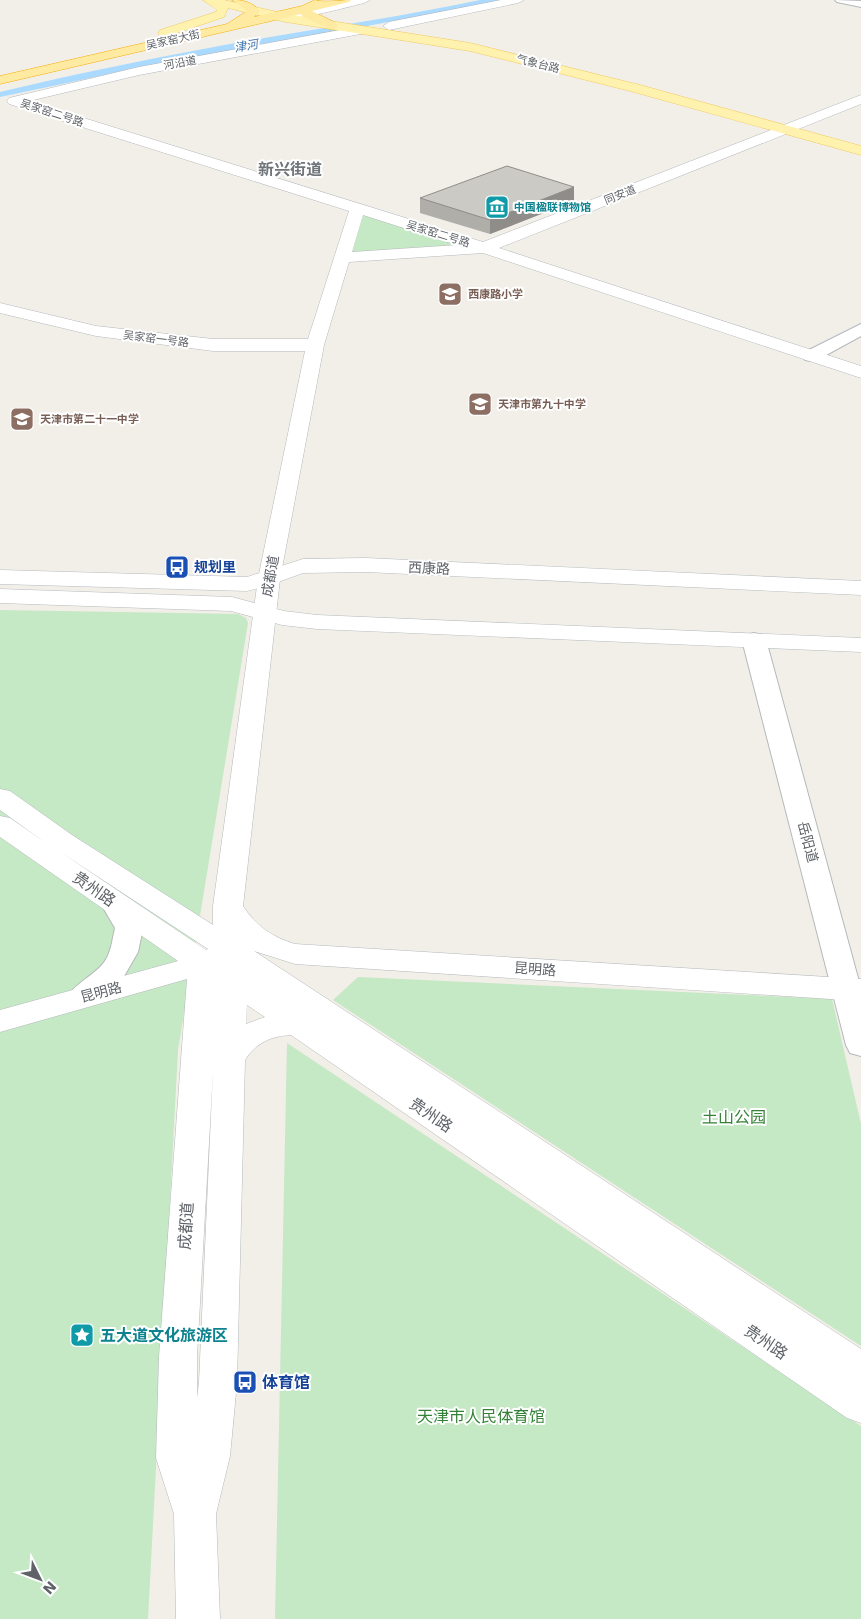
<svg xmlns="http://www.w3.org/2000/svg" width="861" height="1619" font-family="'DejaVu Sans','Noto Sans SC',sans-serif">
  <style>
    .green { fill: #c5e8c5 }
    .water { fill: #aadaff }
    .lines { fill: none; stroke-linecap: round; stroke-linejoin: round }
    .minor-casing { stroke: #b5b8bc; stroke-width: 2 }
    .tertiary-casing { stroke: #b5b8bc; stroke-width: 1 }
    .secondary-casing { stroke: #b6babf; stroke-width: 1 }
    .primary-casing { stroke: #f2c960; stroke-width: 1 }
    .trunk-casing { stroke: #f9ab00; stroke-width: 1 }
    .minor { fill: #fff; fill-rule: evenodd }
    .tertiary { fill: #fff; fill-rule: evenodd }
    .secondary { fill: #fff; fill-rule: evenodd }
    .primary { fill: #fff2af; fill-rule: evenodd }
    .trunk { fill: #feeaa1; fill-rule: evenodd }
    .wall { fill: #afaea9 }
    .shaded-wall { fill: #8f8d8a }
    .building { fill: #cccac5; stroke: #8f8d8a }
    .labels { text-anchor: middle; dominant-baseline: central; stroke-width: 4; stroke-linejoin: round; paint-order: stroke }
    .far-street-label { font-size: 11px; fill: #5f6368; stroke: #fff }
    .far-culture-label { font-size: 11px; font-weight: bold; fill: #0d838f; stroke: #fff; text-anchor: start }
    .far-education-label { font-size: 11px; font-weight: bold; fill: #785e54; stroke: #fff; text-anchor: start }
    .far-water-label { font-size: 12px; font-style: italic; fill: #4174aa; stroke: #fff }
    .transit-label { font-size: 14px; font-weight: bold; fill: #164399; stroke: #fff; text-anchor: start }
    .street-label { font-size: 14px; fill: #5f6368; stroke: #fff }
    .far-district-label { font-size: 16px; font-weight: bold; fill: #70757a; stroke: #fff }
    .near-street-label { font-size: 16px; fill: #5f6368; stroke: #fff }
    .near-park-label { font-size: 16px; fill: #348238; stroke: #fff }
    .near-culture-label { font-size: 16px; font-weight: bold; fill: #0d838f; stroke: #fff; text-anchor: start }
    .near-transit-label { font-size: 16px; font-weight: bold; fill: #164399; stroke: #fff; text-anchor: start }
  </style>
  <rect width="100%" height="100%" fill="#f1efe8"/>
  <g class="green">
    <path d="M 365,209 L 490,248 L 348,259 Z"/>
    <path d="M 0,610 L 238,614 L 246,618 L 248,623 L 178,1050 L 148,1619 L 0,1619 Z"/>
    <path d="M 358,977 L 832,999 L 861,1124 L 861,1346 L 333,1000 Z"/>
    <path d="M 287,1043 L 861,1426 L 861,1619 L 275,1619 Z"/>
  </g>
  <path class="water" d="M 480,0 L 507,0 L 124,71 L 0,97 L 0,92 C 83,72 168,55 252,40 C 328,27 404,16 480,0 Z"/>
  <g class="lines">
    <g class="minor-casing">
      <g id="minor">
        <path d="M 835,0 L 861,1 L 861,7 L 837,2 Z"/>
        <path d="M 861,324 L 861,336 L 817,360 L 811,361 L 805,360 L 802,356 L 805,352 Z"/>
        <path d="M 754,633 L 762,635 L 766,640 L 861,989 L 861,1056 L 850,1053 L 846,1045 L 742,640 L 746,635 Z"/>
        <path d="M 115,895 L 125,898 L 143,928 L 138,952 L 123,978 L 93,1004 L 82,1007 L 71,1004 L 67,997 C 76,983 91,977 102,965 C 111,955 112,941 115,928 L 101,904 L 105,898 Z"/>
      </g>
    </g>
    <g class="tertiary-casing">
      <g id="tertiary">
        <path d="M 348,0 L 370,0 L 364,3 C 348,7 279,26 269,16 L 275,12 L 303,9 Z"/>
        <path d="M 501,0 L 524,0 L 518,3 L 389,30 L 383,26 L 389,22 Z"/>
        <path d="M 362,26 L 368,30 L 366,33 L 139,75 L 29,101 L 483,242 L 861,95 L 861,104 L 499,248 L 861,366 L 861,378 L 483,253 L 349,262 L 324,345 L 280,579 L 243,906 C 256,926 272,937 295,944 L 861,979 L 861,1001 L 295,964 L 254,951 L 861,1349 L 861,1423 L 847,1418 L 291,1035 C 271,1036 256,1043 245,1060 L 237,1382 L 230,1456 L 216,1514 L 220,1619 L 176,1619 L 174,1514 L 156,1458 L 159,1357 L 187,979 L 0,1032 L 0,1010 L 178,961 L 0,837 L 0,816 L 10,818 L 46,843 L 0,810 L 0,789 L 10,791 L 72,835 L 213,925 L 213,906 L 258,579 L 305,351 L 213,351 L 96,336 L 0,313 L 0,303 L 96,326 L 213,339 L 308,339 L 349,211 L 9,104 L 7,101 L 9,98 L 139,67 ZM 363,215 L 457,245 L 352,252 ZM 59,851 L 208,949 L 206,950 ZM 247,1005 L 265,1017 L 246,1024 ZM 213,1071 L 199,1382 L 197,1398 L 197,1357 Z"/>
      </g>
    </g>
    <g class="secondary-casing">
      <g id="secondary">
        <path d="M 366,558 L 861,581 L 861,595 L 366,572 L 303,573 L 270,585 L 247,591 L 0,584 L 0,570 L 247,577 L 303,559 Z"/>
        <path d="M 0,589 L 232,597 L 284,611 L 317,615 L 861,638 L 861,652 L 317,629 L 282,625 L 231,611 L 0,603 Z"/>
      </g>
    </g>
    <g class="primary-casing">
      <path id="primary" d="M 203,0 L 224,0 L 286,14 L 470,43 L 640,85 L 861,146 L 861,155 L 630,91 L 470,51 L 286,22 L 228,8 L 224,17 L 168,36 L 160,36 L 158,33 L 160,30 L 216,12 L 217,10 Z"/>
    </g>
    <g class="trunk-casing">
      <path id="trunk" d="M 232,0 C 244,0 252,2 260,11 L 254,17 L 302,6 L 315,0 C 325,3 340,0 351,0 L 349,2 L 312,11 L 336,23 L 338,26 L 332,30 L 303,17 L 301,14 L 0,84 L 0,76 L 227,24 L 247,11 Z"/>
    </g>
    <use href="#minor" class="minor"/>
    <use href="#tertiary" class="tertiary"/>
    <use href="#secondary" class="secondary"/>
    <use href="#primary" class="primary"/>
    <use href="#trunk" class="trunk"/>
  </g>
  <path class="wall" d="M 574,187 L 574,201 L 490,234 L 420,213 L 420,198 Z"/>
  <path class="shaded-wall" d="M 574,187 L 574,201 L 490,234 L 490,220 Z"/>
  <path class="building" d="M 507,166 L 574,187 L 490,220 L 420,198 Z"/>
  <defs>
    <g id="museum-square" transform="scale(1.25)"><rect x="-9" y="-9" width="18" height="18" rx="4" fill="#0f9aa8" stroke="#fff"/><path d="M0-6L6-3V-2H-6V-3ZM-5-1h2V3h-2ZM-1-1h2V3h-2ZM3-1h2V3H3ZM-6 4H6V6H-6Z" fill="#fff"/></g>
    <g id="school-square" transform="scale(1.25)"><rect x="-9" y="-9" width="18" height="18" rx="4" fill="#8d6e63" stroke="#fff"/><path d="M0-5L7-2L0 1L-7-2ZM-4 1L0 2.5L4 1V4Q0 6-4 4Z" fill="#fff"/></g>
    <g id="bus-square" transform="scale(1.25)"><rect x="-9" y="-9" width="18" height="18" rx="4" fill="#1a4fb4" stroke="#fff"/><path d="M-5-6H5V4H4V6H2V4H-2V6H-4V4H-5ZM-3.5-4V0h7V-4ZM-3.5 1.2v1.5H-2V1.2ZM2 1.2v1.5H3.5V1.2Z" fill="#fff"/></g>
    <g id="sight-square" transform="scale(1.25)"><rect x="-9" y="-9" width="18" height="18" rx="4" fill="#0f9aa8" stroke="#fff"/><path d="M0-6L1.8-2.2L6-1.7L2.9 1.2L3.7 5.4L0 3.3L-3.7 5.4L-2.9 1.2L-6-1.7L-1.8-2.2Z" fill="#fff"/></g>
  </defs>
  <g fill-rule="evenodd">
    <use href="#museum-square" x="497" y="207"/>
    <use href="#school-square" x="450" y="294"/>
    <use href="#school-square" x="480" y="404"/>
    <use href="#school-square" x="22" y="419"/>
    <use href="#bus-square" x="177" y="567"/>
    <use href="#sight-square" x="82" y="1335"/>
    <use href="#bus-square" x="245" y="1382"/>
  </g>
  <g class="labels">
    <g class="far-street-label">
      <text transform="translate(173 40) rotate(-13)">吴家窑大街</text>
      <text transform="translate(180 63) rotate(-10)">河沿道</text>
      <text transform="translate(538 64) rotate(14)">气象台路</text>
      <text transform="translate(52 113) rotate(18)">吴家窑二号路</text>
      <text transform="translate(620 195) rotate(-22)">同安道</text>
      <text transform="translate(438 234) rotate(17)">吴家窑二号路</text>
      <text transform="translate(156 339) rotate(7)">吴家窑一号路</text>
    </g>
    <g class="far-culture-label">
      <text x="514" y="207">中国楹联博物馆</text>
    </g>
    <g class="far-education-label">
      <text x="468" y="294">西康路小学</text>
      <text x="498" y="404">天津市第九十中学</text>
      <text x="40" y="419">天津市第二十一中学</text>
    </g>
    <g class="far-water-label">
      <text transform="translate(246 46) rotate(-10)">津河</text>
    </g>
    <g class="transit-label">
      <text x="194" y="567">规划里</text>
    </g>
    <g class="street-label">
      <text transform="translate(429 568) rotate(3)">西康路</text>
      <text transform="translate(270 576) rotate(-80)">成都道</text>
      <text transform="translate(808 842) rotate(75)">岳阳道</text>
      <text transform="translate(535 969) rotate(4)">昆明路</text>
      <text transform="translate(101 992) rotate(-15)">昆明路</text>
    </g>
    <g class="far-district-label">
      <text x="290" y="169">新兴街道</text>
    </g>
    <g class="near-street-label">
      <text transform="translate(94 889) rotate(35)">贵州路</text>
      <text transform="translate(431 1115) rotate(34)">贵州路</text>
      <text transform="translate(186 1226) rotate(-86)">成都道</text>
      <text transform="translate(766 1342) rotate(34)">贵州路</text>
    </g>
    <g class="near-park-label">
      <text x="734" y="1117">土山公园</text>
      <text x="481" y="1416">天津市人民体育馆</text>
    </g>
    <g class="near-culture-label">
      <text x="100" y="1335">五大道文化旅游区</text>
    </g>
    <g class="near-transit-label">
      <text x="262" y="1382">体育馆</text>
    </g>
  </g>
  <g transform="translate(40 1579) rotate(132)" stroke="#ffffff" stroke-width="4" paint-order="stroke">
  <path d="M0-4L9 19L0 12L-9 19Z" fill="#5f6368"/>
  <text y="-8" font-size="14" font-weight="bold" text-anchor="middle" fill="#5f6368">N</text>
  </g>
</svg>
